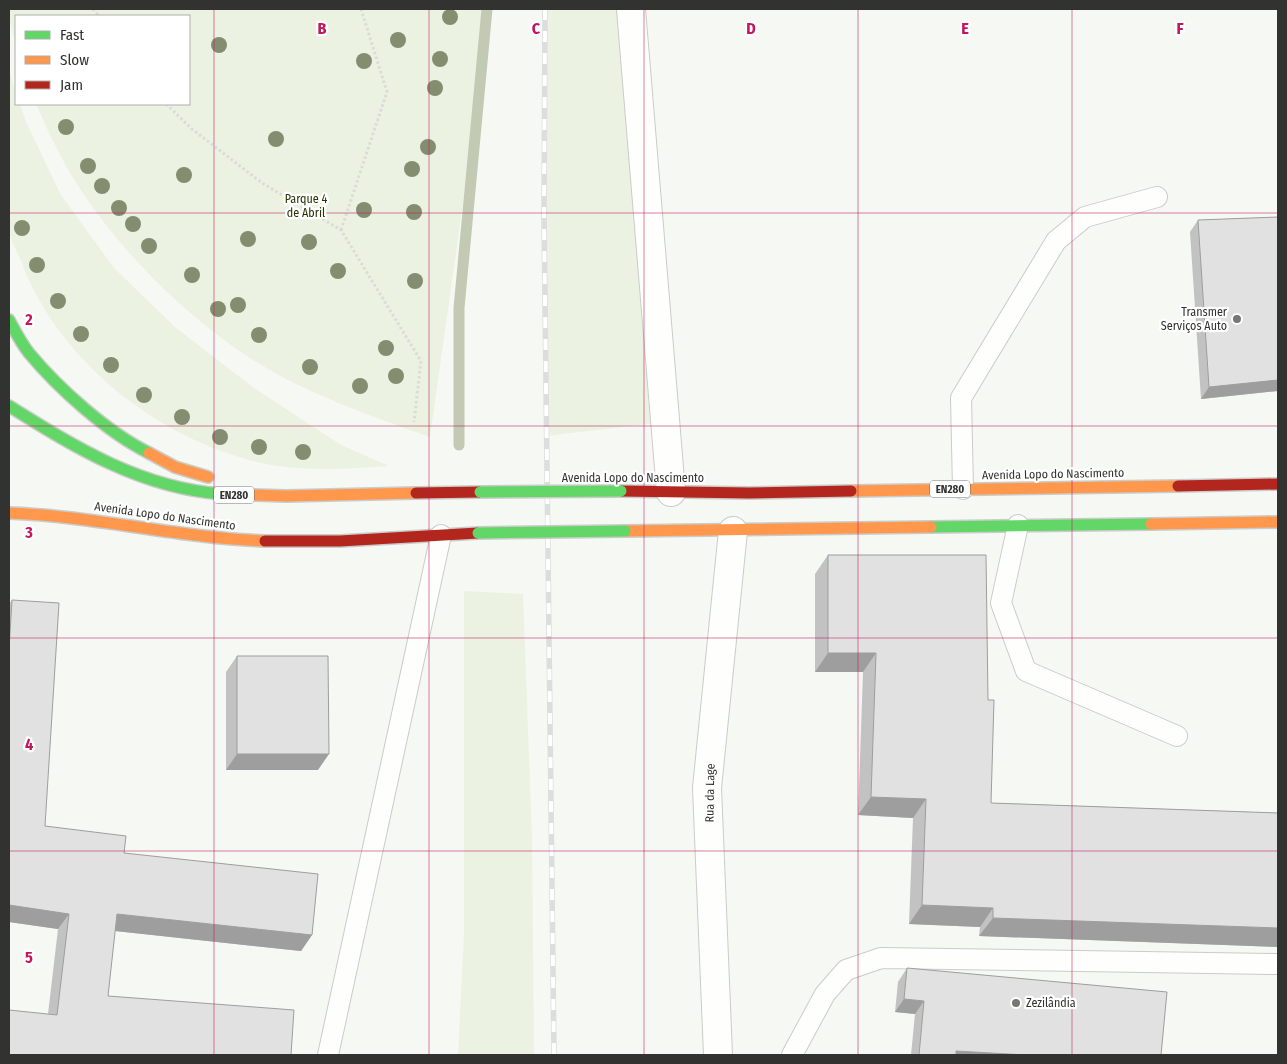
<svg xmlns="http://www.w3.org/2000/svg" width="1287" height="1064" font-family="'Fira Sans Condensed',sans-serif">
  <style>
    .green { fill: #ebf2e1 }
    .lines { fill: none; stroke-linecap: round; stroke-linejoin: round }
    .stream { stroke: #c2cab4; stroke-width: 11 }
    .lane-casing { stroke: #cbccc9; stroke-width: 22 }
    .street-casing { stroke: #cbccc9; stroke-width: 30 }
    .fast-casing { stroke: #cbccc9; stroke-width: 14 }
    .slow-casing { stroke: #cbccc9; stroke-width: 14 }
    .jam-casing { stroke: #cbccc9; stroke-width: 14 }
    .path { stroke: #dbdbda; stroke-width: 3; stroke-dasharray: 2.5 2.5; stroke-linecap: butt }
    .lane { stroke: #fefefd; stroke-width: 20 }
    .street { stroke: #fefefd; stroke-width: 28 }
    .fast { stroke: #63d668; stroke-width: 11 }
    .slow { stroke: #ff974d; stroke-width: 11 }
    .jam { stroke: #b3261e; stroke-width: 11 }
    .rail-casing { stroke: #dcdddc; stroke-width: 5.5 }
    .rail { stroke: #fff; stroke-width: 4; stroke-dasharray: 11; stroke-linecap: butt }
    .fast-bridge-casing { stroke: #cbccc9; stroke-width: 14; stroke-linecap: butt }
    .fast-bridge { stroke: #63d668; stroke-width: 11 }
    .tree { fill: #848d6f }
    .wall { fill: #c1c2c1 }
    .shaded-wall { fill: #9d9e9d }
    .building { fill: #e0e1e0; stroke: #9d9e9d }
    .grid { fill: none; stroke: #c2185b; stroke-width: 1; stroke-opacity: 0.55 }
    .poi-dot { fill: #777875; stroke: #fff; stroke-width: 2 }
    .labels { text-anchor: middle; dominant-baseline: central; stroke-width: 4.5; stroke-linejoin: round; paint-order: stroke }
    .shield { fill: #fff; stroke: #70706e; stroke-width: 1 }
    .shield-label { font-size: 11px; font-weight: bold; fill: #323330 }
    .park-label { font-size: 12px; fill: #273502; stroke: #fff }
    .poi-label { font-size: 12px; fill: #323330; stroke: #fff; text-anchor: end }
    .street-label { font-size: 12px; fill: #323330; stroke: #fff }
    .grid-label { font-size: 16px; text-anchor: middle; font-weight: bold; fill: #c2185b; stroke: #fff; stroke-width: 4.5; stroke-linejoin: round; paint-order: stroke }
  </style>
  <rect width="100%" height="100%" fill="#f6f8f4"/>
  <g class="green">
    <path d="M 9,9 L 487,9 L 481,75 L 430,437 C 374,417 315,397 263,366 C 184,319 98,231 57,149 C 49,134 43,119 36,104 L 189,104 L 189,16 L 16,16 L 16,46 L 9,18 Z"/>
    <path d="M 542,9 L 631,9 L 665,422 L 546,436 Z"/>
    <path d="M 9,70 L 16,93 L 16,104 L 20,104 L 26,122 L 61,195 L 114,268 L 175,327 L 254,388 L 341,445 L 389,466 C 340,469 293,473 246,459 C 149,432 56,356 21,261 C 17,251 10,240 9,229 C 6,214 9,196 9,180 C 9,143 9,107 9,70 Z"/>
    <path d="M 464,591 L 523,594 L 532,839 L 534,1055 L 458,1055 L 464,933 Z"/>
  </g>
  <g class="lines">
    <path class="stream" d="M 459,445 L 459,308 L 487,9"/>
    <g class="lane-casing">
      <g id="lane">
        <path d="M 963,489 L 961,398 L 1056,241 L 1085,217 L 1157,197"/>
        <path d="M 1018,525 L 1001,603 L 1026,671 L 1177,736"/>
        <path d="M 328,1055 L 441,535"/>
        <path d="M 792,1055 L 825,994 L 846,970 L 881,958 L 1278,964"/>
      </g>
    </g>
    <g class="street-casing">
      <g id="street">
        <path d="M 631,9 L 671,492"/>
        <path d="M 718,1055 L 707,788 L 733,531"/>
      </g>
    </g>
    <g class="fast-casing">
      <g id="fast">
        <path d="M 9,320 C 15,331 21,343 29,353 C 59,389 107,432 149,453"/>
        <path d="M 9,406 C 76,448 141,488 222,494"/>
        <path d="M 931,527 L 1151,524"/>
      </g>
    </g>
    <g class="slow-casing">
      <g id="slow">
        <path d="M 149,453 L 175,467 L 208,477"/>
        <path d="M 851,491 L 1178,486"/>
        <path d="M 222,494 L 286,496 L 416,493"/>
        <path d="M 9,513 C 95,516 179,538 265,541"/>
        <path d="M 1151,524 L 1278,522"/>
        <path d="M 625,531 L 931,527"/>
      </g>
    </g>
    <g class="jam-casing">
      <g id="jam">
        <path d="M 1178,486 L 1278,484"/>
        <path d="M 621,491 L 749,493 L 851,491"/>
        <path d="M 416,493 L 480,492"/>
        <path d="M 265,541 L 340,541 L 478,533"/>
      </g>
    </g>
    <g class="path">
      <path d="M 93,9 L 99,16"/>
      <path d="M 166,104 L 192,129 L 262,183 L 341,230 L 421,361 L 414,422"/>
      <path d="M 341,230 L 387,92 L 361,9"/>
    </g>
    <use href="#lane" class="lane"/>
    <use href="#street" class="street"/>
    <use href="#fast" class="fast"/>
    <use href="#slow" class="slow"/>
    <use href="#jam" class="jam"/>
    <g class="rail-casing">
      <path id="rail" d="M 545,9 L 544,218 L 554,1055"/>
    </g>
    <use href="#rail" class="rail"/>
    <g class="fast-bridge-casing">
      <g id="fast-bridge">
        <path d="M 480,492 L 621,491"/>
        <path d="M 478,533 L 625,531"/>
      </g>
    </g>
    <use href="#fast-bridge" class="fast-bridge"/>
  </g>
  <g class="tree">
    <circle cx="450" cy="17" r="8"/>
    <circle cx="398" cy="40" r="8"/>
    <circle cx="219" cy="45" r="8"/>
    <circle cx="440" cy="59" r="8"/>
    <circle cx="364" cy="61" r="8"/>
    <circle cx="435" cy="88" r="8"/>
    <circle cx="66" cy="127" r="8"/>
    <circle cx="276" cy="139" r="8"/>
    <circle cx="428" cy="147" r="8"/>
    <circle cx="88" cy="166" r="8"/>
    <circle cx="412" cy="169" r="8"/>
    <circle cx="184" cy="175" r="8"/>
    <circle cx="102" cy="186" r="8"/>
    <circle cx="119" cy="208" r="8"/>
    <circle cx="364" cy="210" r="8"/>
    <circle cx="414" cy="212" r="8"/>
    <circle cx="133" cy="224" r="8"/>
    <circle cx="22" cy="228" r="8"/>
    <circle cx="248" cy="239" r="8"/>
    <circle cx="309" cy="242" r="8"/>
    <circle cx="149" cy="246" r="8"/>
    <circle cx="37" cy="265" r="8"/>
    <circle cx="338" cy="271" r="8"/>
    <circle cx="192" cy="275" r="8"/>
    <circle cx="415" cy="281" r="8"/>
    <circle cx="58" cy="301" r="8"/>
    <circle cx="238" cy="305" r="8"/>
    <circle cx="218" cy="309" r="8"/>
    <circle cx="81" cy="334" r="8"/>
    <circle cx="259" cy="335" r="8"/>
    <circle cx="386" cy="348" r="8"/>
    <circle cx="111" cy="365" r="8"/>
    <circle cx="310" cy="367" r="8"/>
    <circle cx="396" cy="376" r="8"/>
    <circle cx="360" cy="386" r="8"/>
    <circle cx="144" cy="395" r="8"/>
    <circle cx="182" cy="417" r="8"/>
    <circle cx="220" cy="437" r="8"/>
    <circle cx="259" cy="447" r="8"/>
    <circle cx="303" cy="452" r="8"/>
  </g>
  <g class="wall">
    <path d="M 1278,217 L 1278,391 L 1201,399 L 1190,232 L 1198,220 Z"/>
    <path d="M 828,555 L 988,700 L 991,803 L 1278,813 L 1278,947 L 979,936 L 980,927 L 909,924 L 913,818 L 858,815 L 863,672 L 815,672 L 815,574 Z"/>
    <path d="M 12,600 L 45,826 L 124,853 L 312,935 L 301,951 L 115,931 L 108,996 L 291,1055 L 48,1014 L 58,929 L 9,922 L 9,604 Z"/>
    <path d="M 237,656 L 318,770 L 226,770 L 226,672 Z"/>
    <path d="M 907,968 L 1161,1055 L 911,1055 L 915,1014 L 895,1012 L 898,982 Z"/>
  </g>
  <g class="shaded-wall">
    <path d="M 1278,380 L 1278,391 L 1201,399 L 1209,387 Z"/>
    <path d="M 828,653 L 876,653 L 863,672 L 815,672 Z"/>
    <path d="M 237,754 L 329,754 L 318,770 L 226,770 Z"/>
    <path d="M 871,797 L 926,799 L 913,818 L 858,815 Z"/>
    <path d="M 9,905 L 69,914 L 58,929 L 9,922 Z"/>
    <path d="M 922,905 L 993,908 L 980,927 L 909,924 Z"/>
    <path d="M 117,914 L 312,935 L 301,951 L 106,930 Z"/>
    <path d="M 993,918 L 1278,928 L 1278,947 L 979,936 Z"/>
    <path d="M 904,999 L 924,1001 L 915,1014 L 895,1012 Z"/>
    <path d="M 956,1051 L 1026,1055 L 953,1055 Z"/>
  </g>
  <g class="building">
    <path d="M 1278,217 L 1278,380 L 1209,387 L 1198,220 Z"/>
    <path d="M 828,555 L 986,555 L 988,700 L 994,700 L 991,803 L 1278,813 L 1278,928 L 993,918 L 993,908 L 922,905 L 926,799 L 871,797 L 876,653 L 828,653 Z"/>
    <path d="M 12,600 L 59,603 L 45,826 L 126,836 L 124,853 L 318,874 L 312,935 L 117,914 L 108,996 L 294,1010 L 291,1055 L 9,1055 L 9,1010 L 57,1015 L 69,914 L 9,905 L 9,649 Z"/>
    <path d="M 237,656 L 328,656 L 329,754 L 237,754 Z"/>
    <path d="M 907,968 L 1167,992 L 1161,1055 L 1026,1055 L 956,1051 L 956,1055 L 919,1055 L 924,1001 L 904,999 Z"/>
  </g>
  <path class="grid" d="M 214,9 L 214,1055M 429,9 L 429,1055M 644,9 L 644,1055M 858,9 L 858,1055M 1072,9 L 1072,1055M 9,213 L 1278,213M 9,426 L 1278,426M 9,638 L 1278,638M 9,851 L 1278,851"/>
  <g class="poi-dot">
    <circle cx="1237" cy="319" r="5"/>
    <circle cx="1016" cy="1003" r="5"/>
  </g>
  <g class="labels">
    <g class="shield">
      <rect x="930" y="480.5" width="40" height="17" rx="4"/>
      <rect x="214" y="486.5" width="40" height="17" rx="4"/>
    </g>
    <g class="shield-label">
      <text x="950" y="489">EN280</text>
      <text x="234" y="495">EN280</text>
    </g>
    <g class="park-label">
      <text x="306" y="199">Parque 4<tspan x="306" dy="14">de Abril</tspan></text>
    </g>
    <g class="poi-label">
      <text x="1227" y="312">Transmer<tspan x="1227" dy="14">Serviços Auto</tspan></text>
      <text x="1026" y="1003" text-anchor="start">Zezilândia</text>
    </g>
    <g class="street-label">
      <text transform="translate(1053 474) rotate(-1)">Avenida Lopo do Nascimento</text>
      <text x="633" y="478">Avenida Lopo do Nascimento</text>
      <text transform="translate(165 516) rotate(8)">Avenida Lopo do Nascimento</text>
      <text transform="translate(710 793) rotate(-89)">Rua da Lage</text>
    </g>
  </g>
  <g class="grid-label">
    <text x="322" y="34">B</text>
    <text x="536" y="34">C</text>
    <text x="751" y="34">D</text>
    <text x="965" y="34">E</text>
    <text x="1180" y="34">F</text>
    <text x="29" y="325">2</text>
    <text x="29" y="538">3</text>
    <text x="29" y="750">4</text>
    <text x="29" y="963">5</text>
  </g>
  <rect width="1287" height="1064" fill="none" stroke="#323330" stroke-width="20"/>
  <rect x="15" y="15" width="175" height="90" fill="#ffffff" stroke="#adadac"/>
  <rect x="25" y="31" width="25" height="8" fill="#63d668" stroke="#adadac"/>
  <text x="60" y="40" font-size="15" fill="#323330">Fast</text>
  <rect x="25" y="56" width="25" height="8" fill="#ff974d" stroke="#adadac"/>
  <text x="60" y="65" font-size="15" fill="#323330">Slow</text>
  <rect x="25" y="81" width="25" height="8" fill="#b3261e" stroke="#adadac"/>
  <text x="60" y="90" font-size="15" fill="#323330">Jam</text>
</svg>
